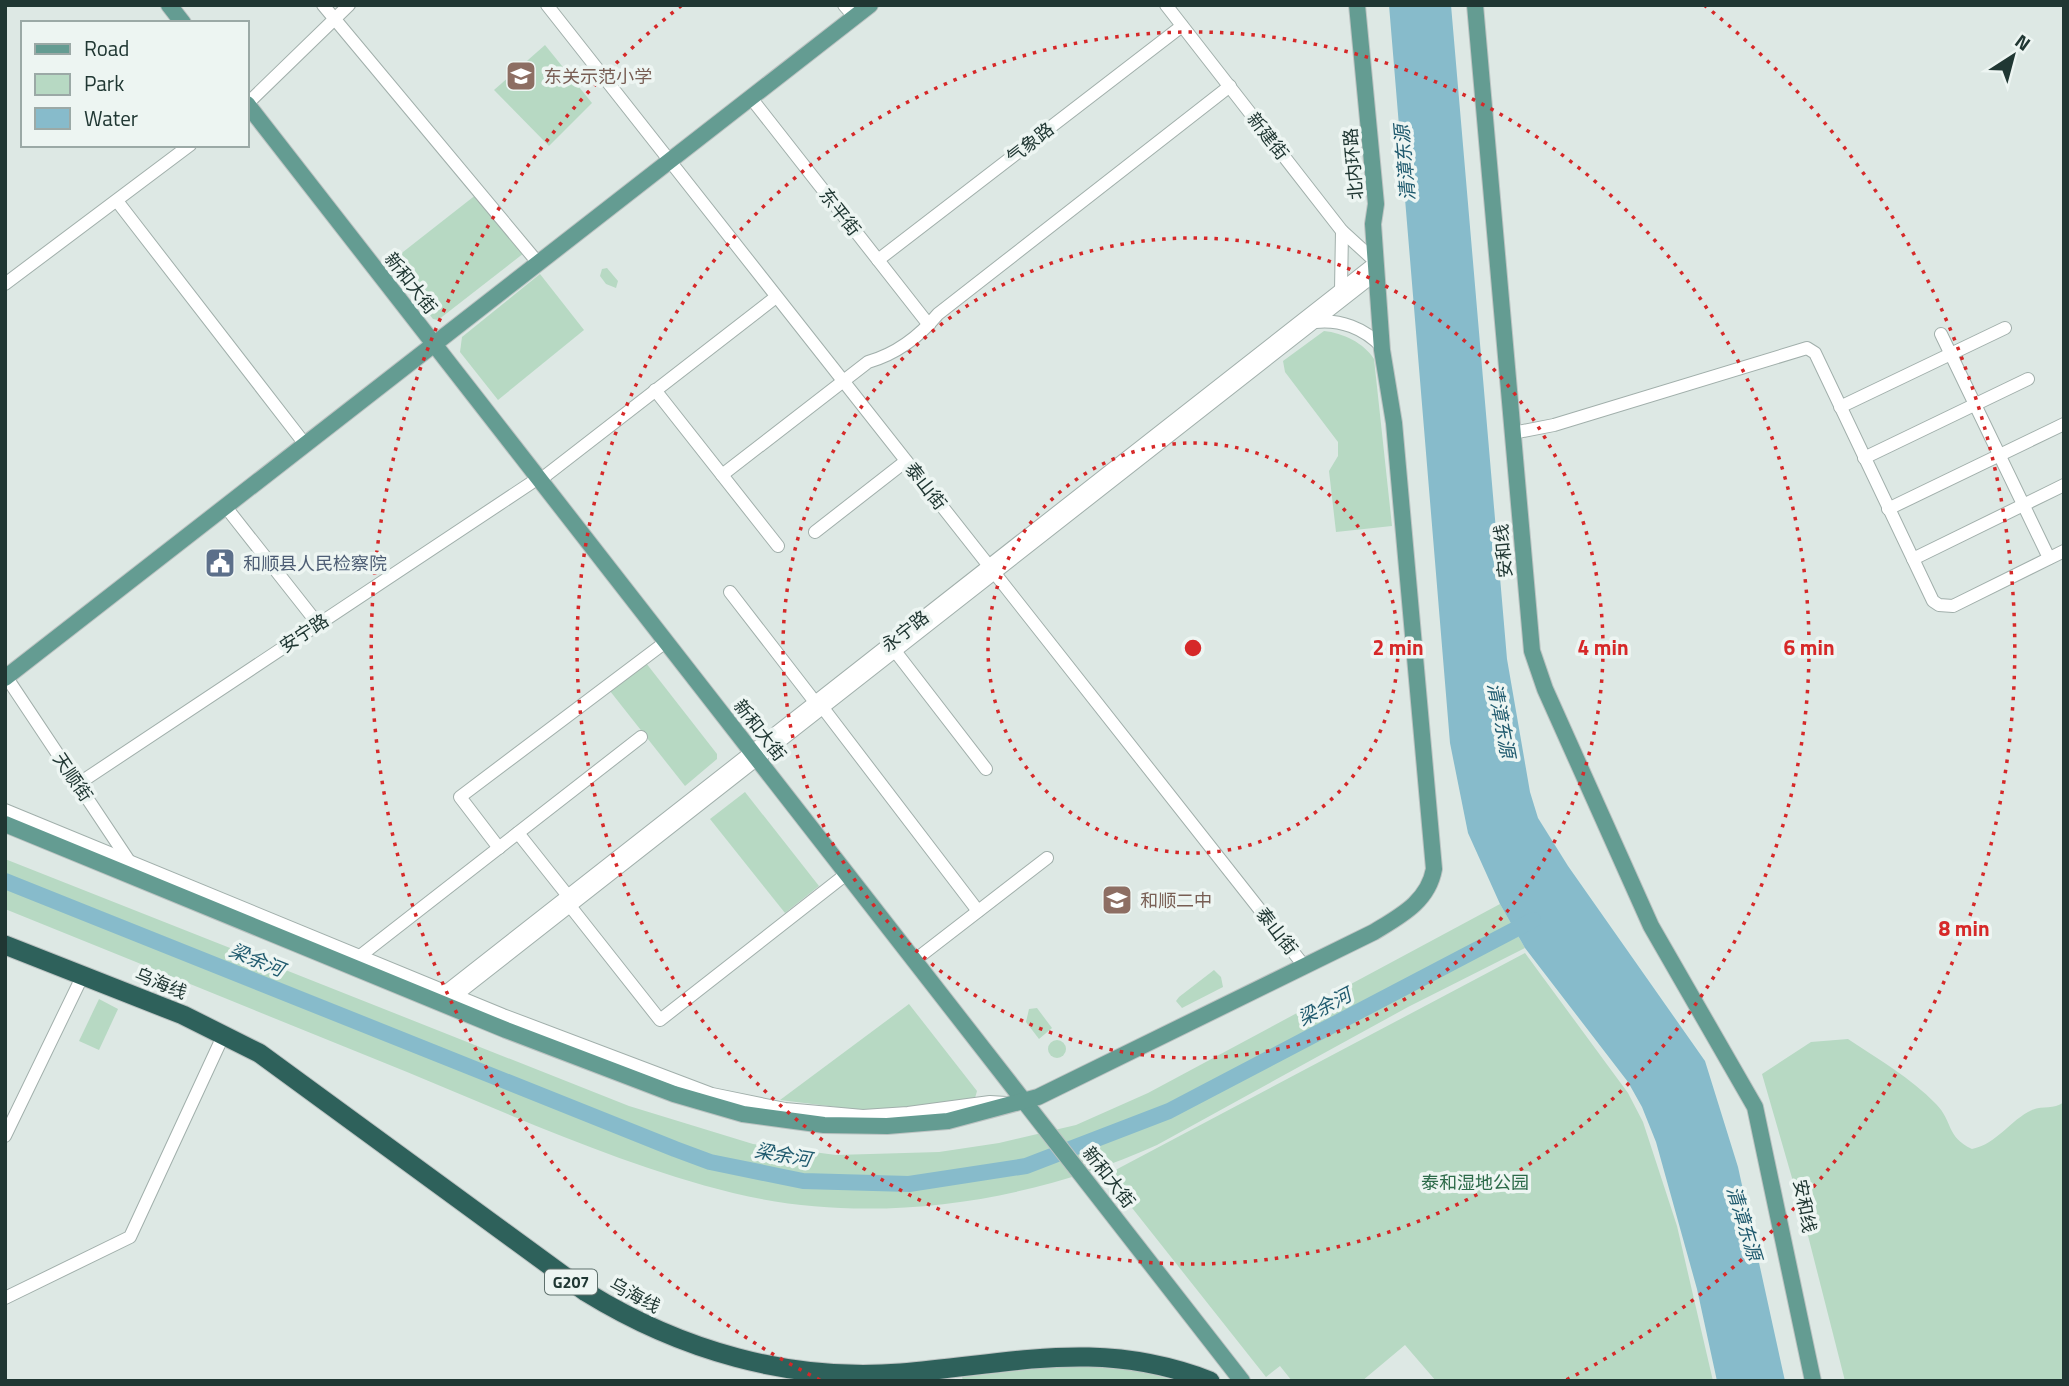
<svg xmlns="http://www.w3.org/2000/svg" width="2069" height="1386" font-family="'Titillium Web','Noto Sans SC',sans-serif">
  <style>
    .green { fill: #b7d9c3 }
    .water { fill: #87bbcb }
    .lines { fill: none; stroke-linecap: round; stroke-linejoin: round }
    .river { stroke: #87bbcb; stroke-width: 16 }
    .minor-casing { stroke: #a1afab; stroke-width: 14 }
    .major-casing { stroke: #bcc3c2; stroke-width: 18 }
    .highway-casing { stroke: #bcc3c2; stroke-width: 21 }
    .minor { stroke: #fff; stroke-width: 12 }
    .major { stroke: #649c92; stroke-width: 16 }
    .highway { stroke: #2e615b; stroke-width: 19 }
    .ring { fill: none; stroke: #d62828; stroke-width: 3.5; stroke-dasharray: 3.5 7 }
    .labels { text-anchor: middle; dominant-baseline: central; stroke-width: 7; stroke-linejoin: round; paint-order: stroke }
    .shield { fill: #edf5f2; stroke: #5e706c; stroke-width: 2 }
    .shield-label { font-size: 16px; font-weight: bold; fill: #203733 }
    .education-label { font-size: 18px; fill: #785e54; stroke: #edf5f2; text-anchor: start }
    .street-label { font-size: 18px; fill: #203733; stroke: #edf5f2 }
    .service-label { font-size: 18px; fill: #4e5e75; stroke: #edf5f2; text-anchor: start }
    .park-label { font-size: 18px; fill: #2d6b4a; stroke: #edf5f2 }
    .water-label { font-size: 19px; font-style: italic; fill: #1f5a6e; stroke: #edf5f2 }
    .centre { fill: #d62828; stroke: #edf5f2; stroke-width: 3.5 }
    .ring-label { font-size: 21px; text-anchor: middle; font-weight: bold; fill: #d62828; stroke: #edf5f2; stroke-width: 7; stroke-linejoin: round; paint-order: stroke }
  </style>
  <rect width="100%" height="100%" fill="#dde8e4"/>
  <g class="green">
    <path d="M 545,45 L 592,103 L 549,146 L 494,90 Z"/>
    <path d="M 477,194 L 524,253 L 438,320 L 433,319 L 389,263 Z"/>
    <path d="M 607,268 L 618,281 L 616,288 L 606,284 L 600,276 L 602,269 Z"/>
    <path d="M 540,274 L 584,330 L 498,400 L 460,352 L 462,337 Z"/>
    <path d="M 1324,331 C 1343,333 1364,343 1374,359 L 1392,526 L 1336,532 L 1329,471 L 1338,456 L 1338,442 L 1285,372 L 1283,361 Z"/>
    <path d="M 646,663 L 717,754 L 717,759 L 685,786 L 610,691 Z"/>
    <path d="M 745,792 L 819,886 L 785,913 L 710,819 Z"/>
    <path d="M 5,859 L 629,1106 L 753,1144 L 836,1155 L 939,1152 L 999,1143 L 1076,1125 L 1148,1093 L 1500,904 L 1525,948 L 1408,1007 L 1157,1145 C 1028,1203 872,1227 733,1193 C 621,1165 514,1116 407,1072 C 273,1018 139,963 5,909 Z"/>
    <path d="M 1525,953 L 1628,1093 L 1643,1122 L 1677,1226 L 1713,1381 L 1436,1381 L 1405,1345 L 1362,1381 L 1292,1381 L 1280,1366 L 1266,1377 L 1106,1175 Z"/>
    <path d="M 1214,970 L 1221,977 L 1223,987 L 1182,1008 L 1176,1001 L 1179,997 Z"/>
    <path d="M 99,999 L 118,1009 L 99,1050 L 79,1041 Z"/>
    <path d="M 909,1004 L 977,1091 L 975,1098 L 913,1108 L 861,1110 L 780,1100 Z"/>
    <path d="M 1037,1008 L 1052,1028 L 1039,1039 L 1026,1022 L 1029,1009 Z"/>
    <path d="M 1848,1039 C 1878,1059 1911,1078 1936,1104 C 1953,1121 1946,1137 1972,1149 C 1997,1144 2010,1120 2032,1110 C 2044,1105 2053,1110 2064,1102 L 2064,1381 L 1845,1381 L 1803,1216 L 1762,1074 L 1811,1042 Z"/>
    <circle cx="1057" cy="1049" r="9"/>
    <path d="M 1069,1365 L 1141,1371 L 1176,1381 L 963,1381 L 962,1377 Z"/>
  </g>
  <path class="water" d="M 1389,5 L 1451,5 L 1507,659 L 1530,792 L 1538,818 L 1568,866 L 1705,1061 L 1738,1167 L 1785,1381 L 1717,1381 L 1697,1289 L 1656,1142 L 1642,1107 L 1628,1082 L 1525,948 L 1500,904 L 1468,833 L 1450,743 Z"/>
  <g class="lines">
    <path class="river" d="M 5,881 L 675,1149 L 710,1162 L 803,1181 L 909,1184 L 1026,1166 L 1169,1111 L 1533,920"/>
    <g class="minor-casing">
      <g id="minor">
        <path d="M 323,5 L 534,258"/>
        <path d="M 547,5 L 1305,967"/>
        <path d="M 844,5 L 850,12"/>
        <path d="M 751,98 L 929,325"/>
        <path d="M 247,104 L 349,5"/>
        <path d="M 117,201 L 301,439"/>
        <path d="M 878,260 L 1182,26"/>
        <path d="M 5,284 L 190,145"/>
        <path d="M 1341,290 L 1342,231"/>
        <path d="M 1315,322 C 1340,319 1364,328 1382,347"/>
        <path d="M 1941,334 L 2049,558"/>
        <path d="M 655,390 L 778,546"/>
        <path d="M 1840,407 L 2005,328"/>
        <path d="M 1513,433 L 1554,425 L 1807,348 L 1815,353 L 1933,601 L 1939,605 L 1953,606 L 2064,551"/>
        <path d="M 1864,458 L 2028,379"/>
        <path d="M 722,475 L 868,362 C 896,354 919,337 938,314 L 1230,86"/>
        <path d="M 540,480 L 776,297"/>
        <path d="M 225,506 L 318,624"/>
        <path d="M 1888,509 L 2064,424"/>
        <path d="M 815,532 L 906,461"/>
        <path d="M 1913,559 L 2064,485"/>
        <path d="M 730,592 L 815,702"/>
        <path d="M 895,651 L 986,769"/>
        <path d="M 5,675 L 129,861"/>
        <path d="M 823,708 L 978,911"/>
        <path d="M 78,784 L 531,483"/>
        <path d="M 5,810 L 503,1015 L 712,1094 L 785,1109 L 863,1116 L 908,1113 L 990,1102 L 1006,1103"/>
        <path d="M 518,833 L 568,896"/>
        <path d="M 499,848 L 460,797 L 659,647"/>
        <path d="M 570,906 L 660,1020 L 840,879"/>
        <path d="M 360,956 L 641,737"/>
        <path d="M 915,960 L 1047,858"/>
        <path d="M 435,1000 L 1376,262 L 1342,231 L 1166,5"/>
        <path d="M 445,1004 L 1377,273"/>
        <path d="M 5,1136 L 83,975"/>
        <path d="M 5,1298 L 130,1237 L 224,1034"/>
      </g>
    </g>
    <g class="major-casing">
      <g id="major">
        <path d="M 169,5 L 183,23"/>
        <path d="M 1475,5 L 1532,651 L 1545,689 L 1651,926 L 1755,1107 L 1813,1381"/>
        <path d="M 247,104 L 1242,1381"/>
        <path d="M 5,678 L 870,5"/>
        <path d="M 5,824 L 506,1030 L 674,1094 L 743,1114 L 824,1125 L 887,1126 L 948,1121 L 1038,1097 L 1374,932 C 1400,916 1428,902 1434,869 L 1394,423 L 1382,350 L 1373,224 L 1376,204 L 1357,5"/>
      </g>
    </g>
    <g class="highway-casing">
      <path id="highway" d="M 5,945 L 183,1015 L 259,1053 L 586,1292 C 680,1350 789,1382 901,1373 C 1014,1364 1099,1338 1210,1381"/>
    </g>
    <use href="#minor" class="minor"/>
    <use href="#major" class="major"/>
    <use href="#highway" class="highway"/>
  </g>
  <g class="ring">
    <circle cx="1193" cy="648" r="205"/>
    <circle cx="1193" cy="648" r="410"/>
    <circle cx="1193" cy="648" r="616"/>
    <path d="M820 1380A821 821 0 0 1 682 5M1704 5A821 821 0 0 1 1566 1380"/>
  </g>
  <defs>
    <g id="school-square" transform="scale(1.575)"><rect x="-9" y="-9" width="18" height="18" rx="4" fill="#8d6e63" stroke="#edf5f2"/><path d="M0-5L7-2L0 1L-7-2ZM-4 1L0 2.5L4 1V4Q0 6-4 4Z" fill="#fff"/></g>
    <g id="civic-square" transform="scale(1.575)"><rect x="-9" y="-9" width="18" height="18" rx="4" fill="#5c6f8a" stroke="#edf5f2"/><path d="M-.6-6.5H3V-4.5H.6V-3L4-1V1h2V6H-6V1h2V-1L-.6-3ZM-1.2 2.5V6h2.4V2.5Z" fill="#fff"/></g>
  </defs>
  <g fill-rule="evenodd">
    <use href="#school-square" x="521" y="76"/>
    <use href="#civic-square" x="220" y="563"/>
    <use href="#school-square" x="1117" y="900"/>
  </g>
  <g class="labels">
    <rect class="shield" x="545" y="1269.5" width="52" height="25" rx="5"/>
    <g class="shield-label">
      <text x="571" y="1282">G207</text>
    </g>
    <g class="education-label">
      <text x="544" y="76">东关示范小学</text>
      <text x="1140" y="900">和顺二中</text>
    </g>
    <g class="street-label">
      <text transform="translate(1268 136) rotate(52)">新建街</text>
      <text transform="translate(1030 143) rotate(-38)">气象路</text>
      <text transform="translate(1353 164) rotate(-95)">北内环路</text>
      <text transform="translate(840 212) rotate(52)">东平街</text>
      <text transform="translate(411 283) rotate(52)">新和大街</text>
      <text transform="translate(926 486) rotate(52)">泰山街</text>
      <text transform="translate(1503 551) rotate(-95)">安和线</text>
      <text transform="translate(905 631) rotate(-38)">永宁路</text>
      <text transform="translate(304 633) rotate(-33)">安宁路</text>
      <text transform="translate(760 730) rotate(52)">新和大街</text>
      <text transform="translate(73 777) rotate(56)">天顺街</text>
      <text transform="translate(1277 931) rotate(52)">泰山街</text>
      <text transform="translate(161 983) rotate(22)">乌海线</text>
      <text transform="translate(1109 1177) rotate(52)">新和大街</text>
      <text transform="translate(1805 1206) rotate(79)">安和线</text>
      <text transform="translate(635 1295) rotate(28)">乌海线</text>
    </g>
    <g class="service-label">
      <text x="243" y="563">和顺县人民检察院</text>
    </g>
    <g class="park-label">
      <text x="1475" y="1182">泰和湿地公园</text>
    </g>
    <g class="water-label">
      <text transform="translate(1404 163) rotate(-95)">清漳东源</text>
      <text transform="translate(1502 720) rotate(79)">清漳东源</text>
      <text transform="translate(257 959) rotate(22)">梁余河</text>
      <text transform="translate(1324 1006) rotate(-28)">梁余河</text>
      <text transform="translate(783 1154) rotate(10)">梁余河</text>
      <text transform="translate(1745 1223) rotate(73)">清漳东源</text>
    </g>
  </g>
  <circle cx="1193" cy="648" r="10" class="centre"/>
  <g class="ring-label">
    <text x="1398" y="655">2 min</text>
    <text x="1603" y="655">4 min</text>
    <text x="1809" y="655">6 min</text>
    <text x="1964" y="936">8 min</text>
  </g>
  <rect width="2069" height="1386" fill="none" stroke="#203733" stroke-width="14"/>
  <rect x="21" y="21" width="228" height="126" fill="#edf5f2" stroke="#9ba9a6" stroke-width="2"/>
  <rect x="35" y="44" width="35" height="10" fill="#649c92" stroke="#9ba9a6" stroke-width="2"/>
  <text x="84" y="56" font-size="21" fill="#203733">Road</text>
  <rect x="35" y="74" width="35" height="21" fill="#b7d9c3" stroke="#9ba9a6" stroke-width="2"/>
  <text x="84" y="91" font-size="21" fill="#203733">Park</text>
  <rect x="35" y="108" width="35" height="21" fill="#87bbcb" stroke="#9ba9a6" stroke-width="2"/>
  <text x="84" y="126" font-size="21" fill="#203733">Water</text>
  <g transform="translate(2013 56) rotate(36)" stroke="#edf5f2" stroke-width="5" paint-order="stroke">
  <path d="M0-5L12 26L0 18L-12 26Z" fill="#203733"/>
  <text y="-10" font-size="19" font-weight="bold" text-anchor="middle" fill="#203733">N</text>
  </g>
</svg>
